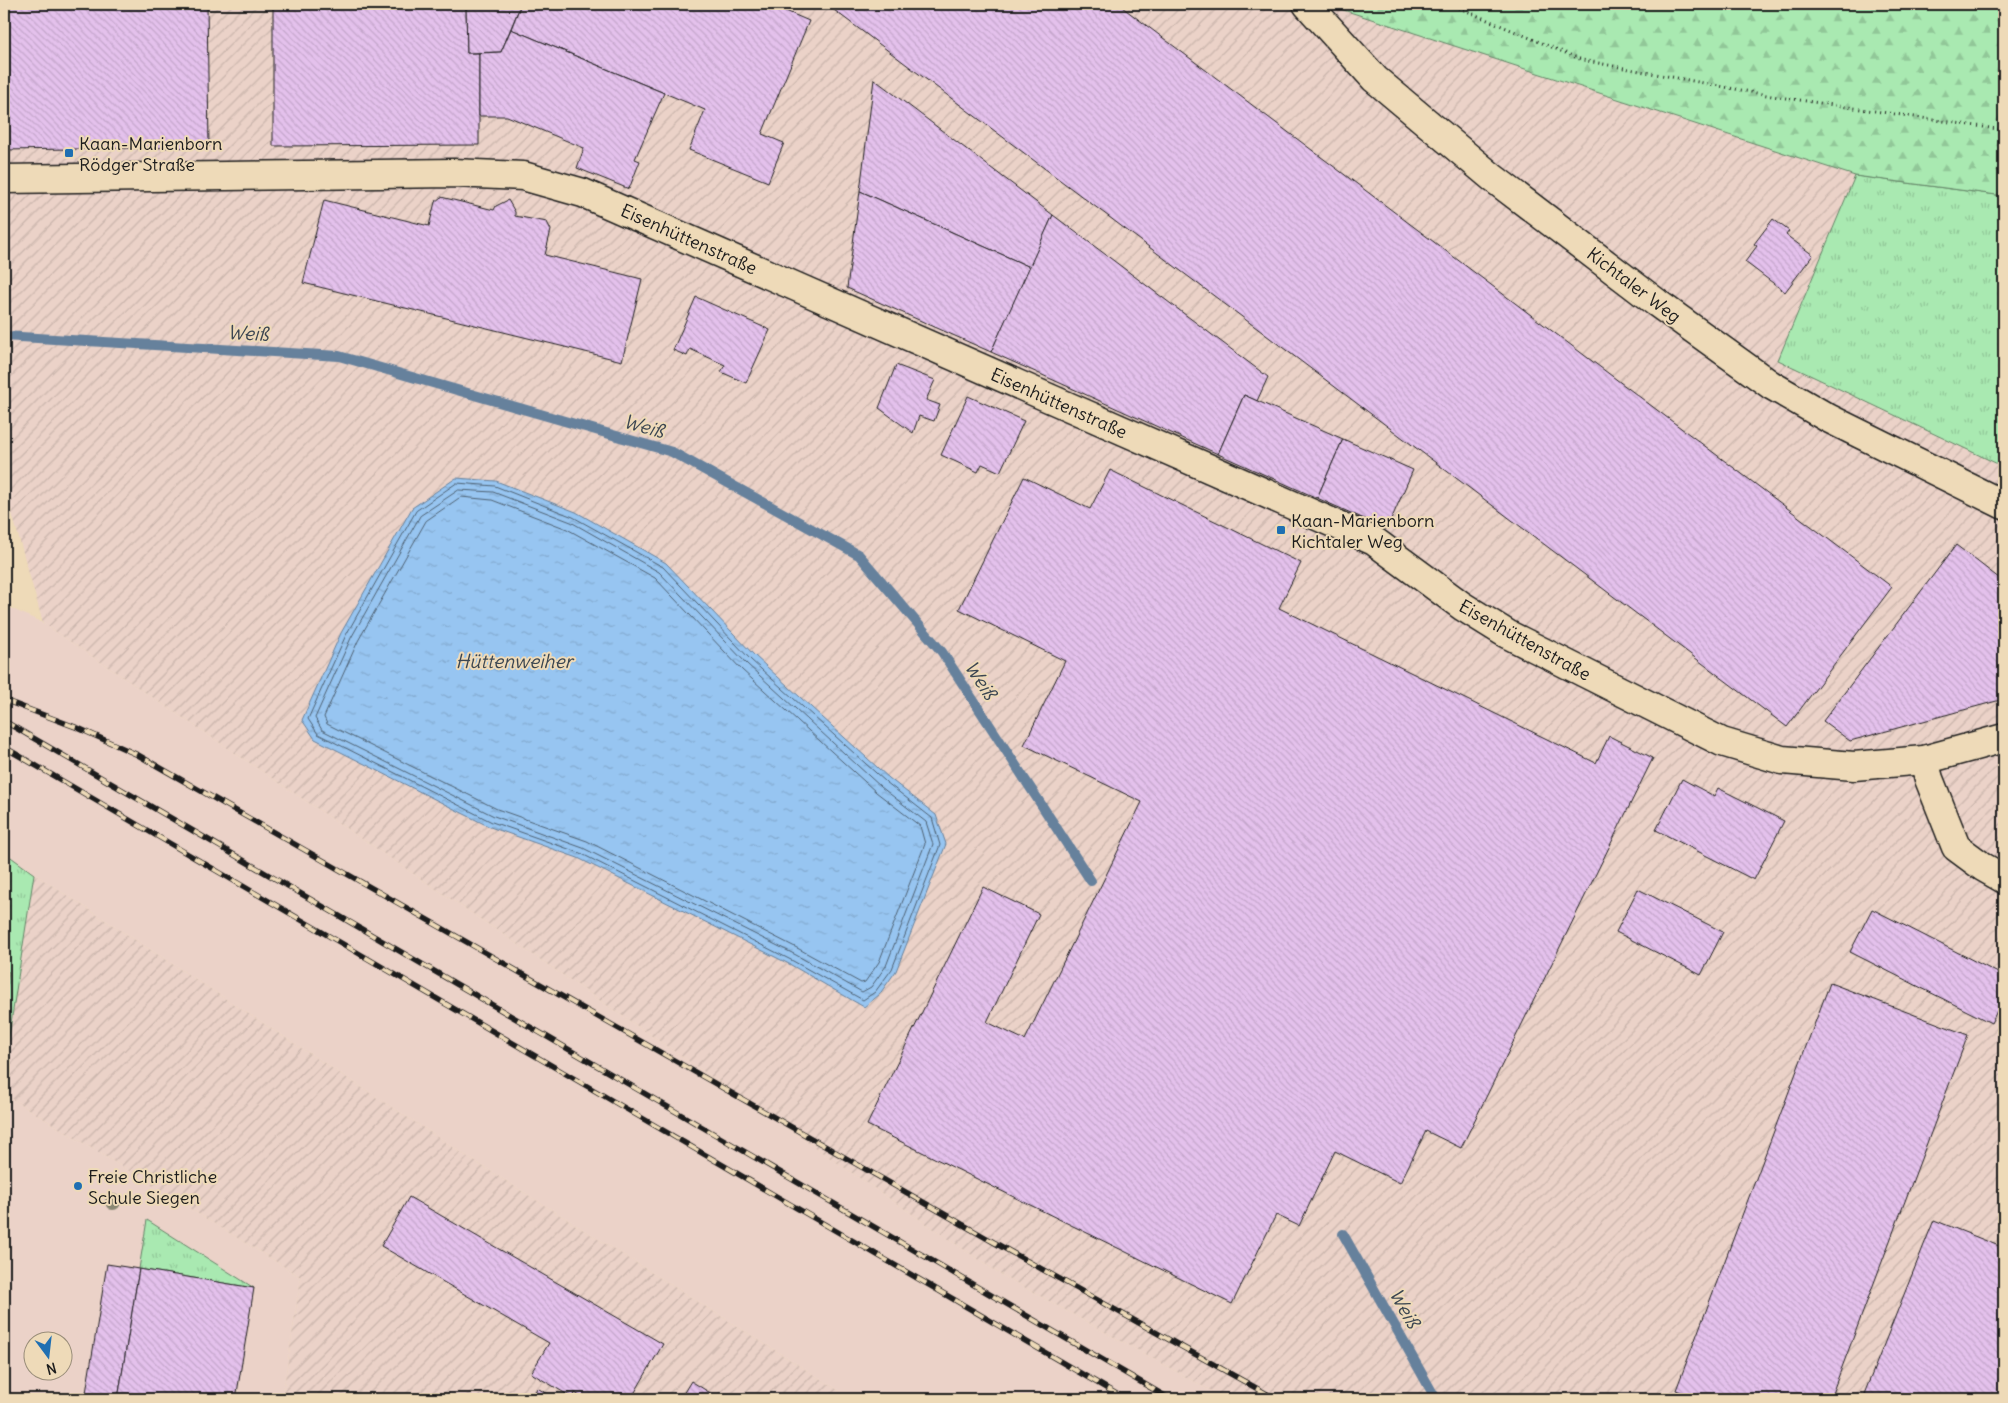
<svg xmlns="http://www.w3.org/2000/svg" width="2008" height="1403" font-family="Delius,sans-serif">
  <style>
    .built { fill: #ebd2c8; fill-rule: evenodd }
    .industrial { fill: url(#industrial-furrows) }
    .grass { fill: url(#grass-tufts); stroke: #628266 }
    .forest { fill: url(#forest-firs); stroke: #628266 }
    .water { fill: url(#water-ripples); stroke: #66819c }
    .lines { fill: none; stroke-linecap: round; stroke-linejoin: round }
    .shore { stroke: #4d6071; stroke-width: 1 }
    .stream { stroke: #66819c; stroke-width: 10 }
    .building { fill: url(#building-back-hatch); stroke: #1c1c1c }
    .minor-casing { stroke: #1c1c1c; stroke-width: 31 }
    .path { stroke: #1c1c1c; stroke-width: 3; stroke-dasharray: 1 4; stroke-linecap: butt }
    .minor { stroke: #eedab8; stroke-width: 28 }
    .rail-casing { stroke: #1c1c1c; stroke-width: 5.5 }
    .rail { stroke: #eedab8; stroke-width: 4; stroke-dasharray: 11; stroke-linecap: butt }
    .tree { fill: #8a8873 }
    .poi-dot { fill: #1f6fb2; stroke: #eedab8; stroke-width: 2 }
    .labels { text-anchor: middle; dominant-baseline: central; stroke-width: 4; stroke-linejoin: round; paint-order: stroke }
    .poi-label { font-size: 18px; fill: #1c1c1c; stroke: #eedab8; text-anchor: start }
    .street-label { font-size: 18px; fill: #1c1c1c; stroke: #eedab8 }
    .water-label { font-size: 19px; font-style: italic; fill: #3b4651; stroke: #eedab8 }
  </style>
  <defs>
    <pattern id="industrial-furrows" width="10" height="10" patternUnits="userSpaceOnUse" patternTransform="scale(1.25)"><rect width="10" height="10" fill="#ebd2c8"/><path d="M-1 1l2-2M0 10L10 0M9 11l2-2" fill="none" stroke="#c9b4ab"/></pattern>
    <pattern id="grass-tufts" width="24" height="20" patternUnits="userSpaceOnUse" patternTransform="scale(1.25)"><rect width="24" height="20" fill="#a9e9b1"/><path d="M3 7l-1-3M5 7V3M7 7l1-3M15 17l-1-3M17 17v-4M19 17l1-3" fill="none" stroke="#91c798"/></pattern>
    <pattern id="forest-firs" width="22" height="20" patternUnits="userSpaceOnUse" patternTransform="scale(1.25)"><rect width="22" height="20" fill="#a9e9b1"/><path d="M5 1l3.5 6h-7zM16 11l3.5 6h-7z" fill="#91c798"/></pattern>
    <pattern id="water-ripples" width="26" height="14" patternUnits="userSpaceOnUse" patternTransform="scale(1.25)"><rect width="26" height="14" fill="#97c5f1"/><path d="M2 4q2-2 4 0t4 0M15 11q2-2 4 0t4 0" fill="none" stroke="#82a9ce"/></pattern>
    <pattern id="building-back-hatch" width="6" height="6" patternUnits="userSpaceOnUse" patternTransform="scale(1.25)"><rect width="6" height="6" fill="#e4c1ec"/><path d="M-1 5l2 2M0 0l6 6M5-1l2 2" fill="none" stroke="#c3a5ca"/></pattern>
  </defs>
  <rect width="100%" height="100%" fill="#eedab8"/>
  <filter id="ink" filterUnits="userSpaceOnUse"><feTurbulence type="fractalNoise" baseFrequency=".02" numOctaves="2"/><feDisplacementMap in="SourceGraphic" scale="10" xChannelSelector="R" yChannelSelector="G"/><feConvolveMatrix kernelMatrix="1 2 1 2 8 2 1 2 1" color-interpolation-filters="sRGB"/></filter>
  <g filter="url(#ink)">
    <g class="built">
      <path d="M 4,605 L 43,623 L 541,960 L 997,1272 L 1226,1399 L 852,1399 L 474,1161 L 34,874 L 4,852 Z"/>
      <path d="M 4,1094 L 301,1277 L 282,1399 L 4,1399 ZM 32,1340 L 62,1340 L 62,1370 L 32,1370 Z"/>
    </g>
    <g class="industrial">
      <path d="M 4,4 L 1325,4 L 1855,176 L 1778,360 L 2004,467 L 2004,1399 L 1226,1399 L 997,1272 L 541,960 L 43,623 L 4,485 Z"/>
      <path d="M 34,874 L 474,1161 L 852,1399 L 282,1399 L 301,1277 L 4,1094 L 4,1072 Z"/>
    </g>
    <g class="grass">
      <path d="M 1855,176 L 2004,196 L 2004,467 L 1778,360 Z"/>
      <path d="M 4,852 L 34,874 L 7,1049 L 4,1049 L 4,1004 L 9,972 L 4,971 Z"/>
      <path d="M 147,1220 L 254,1288 L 139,1269 Z"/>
    </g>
    <path class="forest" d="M 1325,4 L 2004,4 L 2004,196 L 1855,176 Z"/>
    <path class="water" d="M 456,478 L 496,481 L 576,512 L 666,563 L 755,656 L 889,778 L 936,815 L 946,844 L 896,971 L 879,995 L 864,1007 L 791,965 L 578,858 L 490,827 L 315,739 L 302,720 L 341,633 L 412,508 Z"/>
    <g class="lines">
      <g class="shore">
        <path d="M 457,483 L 495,486 L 573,517 L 663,567 L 751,660 L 886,782 L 932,818 L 940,845 L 892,969 L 875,992 L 863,1000 L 793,961 L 580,853 L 492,822 L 318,734 L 308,719 L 346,635 L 416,511 Z"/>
        <path d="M 459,490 L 493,492 L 571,522 L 659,572 L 747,664 L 881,787 L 926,822 L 933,844 L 886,966 L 871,987 L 862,992 L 796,955 L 583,848 L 494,816 L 322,730 L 315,718 L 351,638 L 420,516 Z"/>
        <path d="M 461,497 L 492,500 L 567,529 L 655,578 L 742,670 L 876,792 L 920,826 L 925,844 L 879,962 L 865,982 L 861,983 L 799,949 L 587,841 L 497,809 L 327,724 L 324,717 L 358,641 L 426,521 Z"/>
      </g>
      <g class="stream">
        <path d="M 4,336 L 339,356 L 672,452 L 859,555 L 942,652 L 1091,881"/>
        <path d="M 1343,1234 L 1436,1399"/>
      </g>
    </g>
    <g class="building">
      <path d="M 4,4 L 207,4 L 209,147 L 4,150 Z"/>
      <path d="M 273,4 L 466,4 L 467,53 L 479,53 L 479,145 L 273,146 Z"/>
      <path d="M 466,4 L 521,4 L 501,52 L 467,53 Z"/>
      <path d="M 521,4 L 783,4 L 781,9 L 809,21 L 762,134 L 784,143 L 768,182 L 689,150 L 705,110 L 511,29 Z"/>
      <path d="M 826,4 L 1118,4 L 1892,587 L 1787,727 Z"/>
      <path d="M 511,29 L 664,93 L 635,159 L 640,161 L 629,189 L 577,168 L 584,148 L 507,116 L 479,116 L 479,53 L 501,52 Z"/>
      <path d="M 874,79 L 1053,215 L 1030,267 L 860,191 Z"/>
      <path d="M 860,191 L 1030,267 L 991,352 L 847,288 Z"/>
      <path d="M 441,197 L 494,210 L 496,206 L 508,200 L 515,212 L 515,216 L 547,222 L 551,230 L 545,255 L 642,279 L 622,361 L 303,283 L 324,200 L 429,226 L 435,202 Z"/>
      <path d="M 1053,215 L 1268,377 L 1257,401 L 1244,395 L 1218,454 L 991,352 Z"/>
      <path d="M 1773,219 L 1789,231 L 1786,235 L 1813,255 L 1785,292 L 1745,262 L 1757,246 L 1754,244 Z"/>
      <path d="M 696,297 L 770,330 L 746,383 L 721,372 L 725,365 L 690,349 L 687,356 L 673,350 Z"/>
      <path d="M 896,365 L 935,380 L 926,400 L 940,405 L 934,421 L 919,416 L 913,433 L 879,408 Z"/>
      <path d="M 1244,395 L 1343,439 L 1317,498 L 1218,454 Z"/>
      <path d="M 968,396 L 1024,421 L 1000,472 L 982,464 L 978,472 L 941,455 Z"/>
      <path d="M 1343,439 L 1413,470 L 1387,529 L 1317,498 Z"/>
      <path d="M 1110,470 L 1301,563 L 1279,608 L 1596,763 L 1609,736 L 1653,758 L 1461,1148 L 1426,1131 L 1400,1183 L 1335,1151 L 1299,1226 L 1276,1215 L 1232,1304 L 867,1125 L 983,887 L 1039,914 L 987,1022 L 1025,1040 L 1142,802 L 1024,745 L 1065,661 L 959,609 L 1024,477 L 1090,509 Z"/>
      <path d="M 1956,545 L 2004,582 L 2004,699 L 1850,741 L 1823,721 Z"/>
      <path d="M 1682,779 L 1714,796 L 1718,788 L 1784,821 L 1754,880 L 1656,830 Z"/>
      <path d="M 1638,889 L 1723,932 L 1701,975 L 1616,932 Z"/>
      <path d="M 1872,909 L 2004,976 L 2004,997 L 1991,1023 L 1850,952 Z"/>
      <path d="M 1830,983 L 1968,1035 L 1830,1399 L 1701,1399 L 1676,1390 Z"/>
      <path d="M 409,1197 L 663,1344 L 631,1399 L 585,1399 L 575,1393 L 573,1398 L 531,1373 L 549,1343 L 381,1246 Z"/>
      <path d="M 1934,1220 L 2004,1248 L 2004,1399 L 1862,1399 Z"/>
      <path d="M 107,1264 L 139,1269 L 118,1399 L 85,1399 Z"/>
      <path d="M 139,1269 L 254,1288 L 236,1399 L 118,1399 Z"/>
      <path d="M 691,1381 L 720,1399 L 680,1399 Z"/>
      <path d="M 537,1388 L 557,1399 L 532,1399 Z"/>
      <path d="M 4,1395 L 28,1399 L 4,1399 Z"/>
    </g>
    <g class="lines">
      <g class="minor-casing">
        <g id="minor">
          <path d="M 1307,4 L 1375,79 L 1493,178 L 1657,303 L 1771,385 L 1828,418 L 2004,505"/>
          <path d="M 4,179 L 453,173 L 523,176 L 583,193 L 1374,541 L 1462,606 L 1507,634 L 1722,742 L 1782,760 L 1854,766 L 1924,760 L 2004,738"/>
          <path d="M 1924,760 L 1929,779 L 1956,847 L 1983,867 L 2004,879"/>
        </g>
      </g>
      <path class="path" d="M 1450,4 L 1582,60 L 1772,96 L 2004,130"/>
      <use href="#minor" class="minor"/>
      <g class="rail-casing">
        <g id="rail">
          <path d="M 4,700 L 78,728 L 138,755 L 1011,1252 L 1276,1399"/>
          <path d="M 4,721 L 1170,1399"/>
          <path d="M 4,747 L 1125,1399"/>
        </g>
      </g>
      <use href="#rail" class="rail"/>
    </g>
    <circle class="tree" cx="113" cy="1202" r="8"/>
  </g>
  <g class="poi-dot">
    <rect x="64" y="148" width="10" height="10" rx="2.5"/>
    <rect x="1276" y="525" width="10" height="10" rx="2.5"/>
    <circle cx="78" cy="1186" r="5"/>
  </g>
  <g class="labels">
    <g class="poi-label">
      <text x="79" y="143">Kaan-Marienborn<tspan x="79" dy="21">Rödger Straße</tspan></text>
      <text x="1291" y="520">Kaan-Marienborn<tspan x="1291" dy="21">Kichtaler Weg</tspan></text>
      <text x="88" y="1176">Freie Christliche<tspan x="88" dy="21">Schule Siegen</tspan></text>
    </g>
    <g class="street-label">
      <text transform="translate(689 239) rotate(24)">Eisenhüttenstraße</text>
      <text transform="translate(1634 285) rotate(37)">Kichtaler Weg</text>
      <text transform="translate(1059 403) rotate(24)">Eisenhüttenstraße</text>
      <text transform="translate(1525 640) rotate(29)">Eisenhüttenstraße</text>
    </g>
    <g class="water-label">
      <text transform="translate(248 333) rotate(3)">Weiß</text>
      <text transform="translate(644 426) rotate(16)">Weiß</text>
      <text x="514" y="661">Hüttenweiher</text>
      <text transform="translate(981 680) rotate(57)">Weiß</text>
      <text transform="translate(1405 1308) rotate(61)">Weiß</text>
    </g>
  </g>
  <rect width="2008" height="1403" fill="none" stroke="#eedab8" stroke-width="20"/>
  <rect x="10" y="10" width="1988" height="1383" fill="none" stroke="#1c1c1c" stroke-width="2" filter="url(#ink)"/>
  <g transform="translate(48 1356) rotate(165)"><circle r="24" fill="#eedab8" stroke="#9a8e7a"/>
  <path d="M0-4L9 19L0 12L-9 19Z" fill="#1f6fb2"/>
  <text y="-8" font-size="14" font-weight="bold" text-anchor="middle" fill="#1c1c1c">N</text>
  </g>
</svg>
